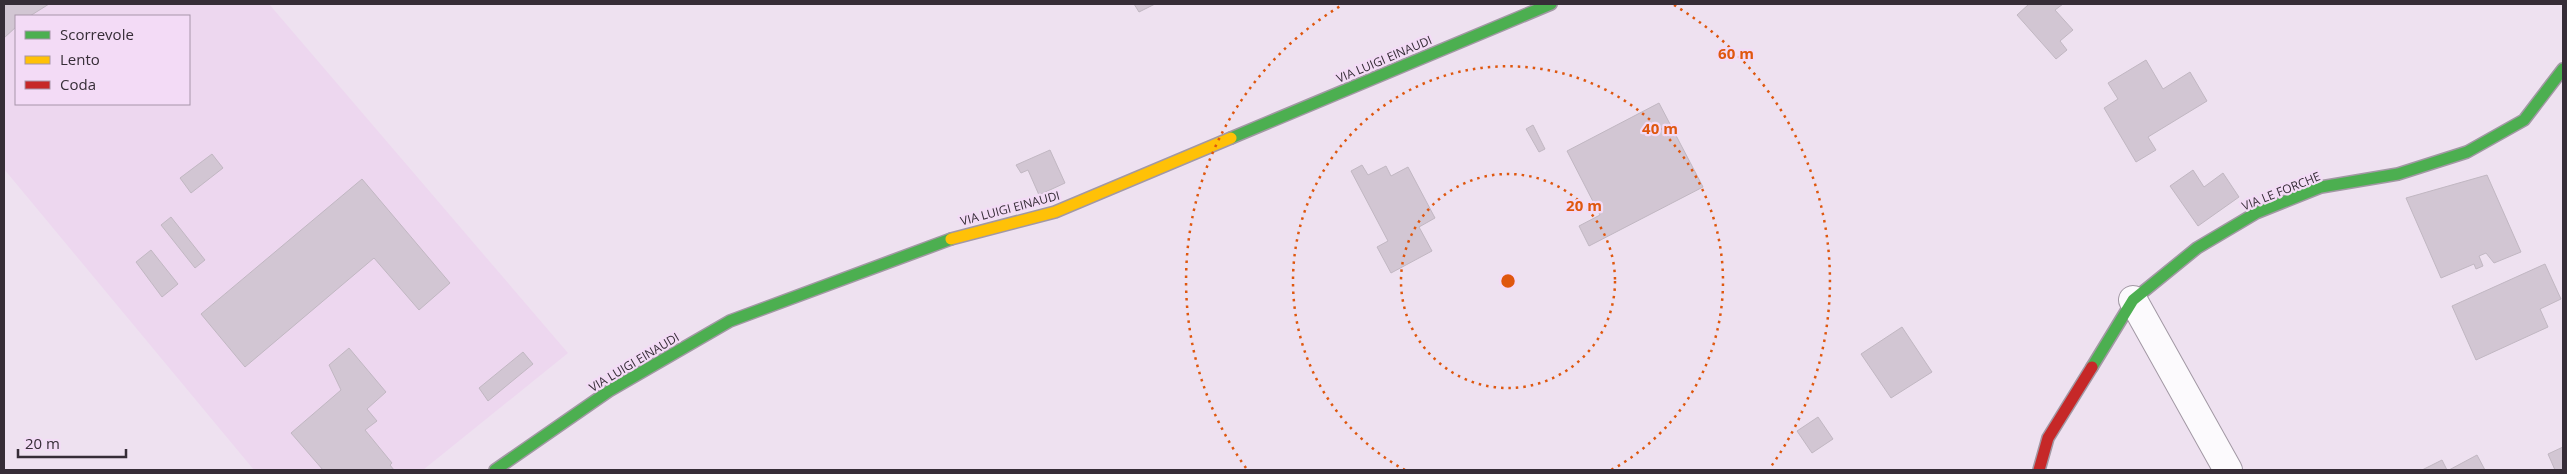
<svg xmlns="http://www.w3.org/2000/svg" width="2567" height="474" font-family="'Open Sans',sans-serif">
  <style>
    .built { fill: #edd7ef; fill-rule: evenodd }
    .building { fill: #d2c6d3; stroke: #c1b7c2 }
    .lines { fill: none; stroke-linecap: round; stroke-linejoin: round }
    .street-casing { stroke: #a298a4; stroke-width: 30 }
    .fast-casing { stroke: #a298a4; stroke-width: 14 }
    .slow-casing { stroke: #a298a4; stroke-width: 14 }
    .jam-casing { stroke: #a298a4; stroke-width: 14 }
    .street { stroke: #fcfafd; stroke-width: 28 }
    .fast { stroke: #4caf50; stroke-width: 11 }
    .slow { stroke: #ffc107; stroke-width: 11 }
    .jam { stroke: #c62828; stroke-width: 11 }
    .ring { fill: none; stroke: #df570e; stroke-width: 2.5; stroke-dasharray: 2.5 5 }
    .labels { text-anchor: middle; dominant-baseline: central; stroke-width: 4.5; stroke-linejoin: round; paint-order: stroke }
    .street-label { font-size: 12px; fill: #362d37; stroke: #f3dbf6 }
    .centre { fill: #df570e; stroke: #f3dbf6; stroke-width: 2.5 }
    .ring-label { font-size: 15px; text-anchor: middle; font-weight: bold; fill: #df570e; stroke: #f3dbf6; stroke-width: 4.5; stroke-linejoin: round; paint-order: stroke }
  </style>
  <rect width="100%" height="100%" fill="#eee1f0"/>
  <path class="built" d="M 4,4 L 269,4 L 568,353 L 423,470 L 254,470 L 4,169 ZM 16,16 L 189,16 L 189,104 L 16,104 Z"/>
  <g class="building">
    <path d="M 4,4 L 49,4 L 30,16 L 16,16 L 16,27 L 4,38 Z"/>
    <path d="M 1134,4 L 1155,4 L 1139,12 Z"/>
    <path d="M 2029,4 L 2063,4 L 2055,10 L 2073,30 L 2060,41 L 2067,50 L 2056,59 L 2017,15 Z"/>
    <path d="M 2146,60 L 2163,89 L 2190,72 L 2207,101 L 2148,137 L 2156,150 L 2136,162 L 2104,108 L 2118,99 L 2108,83 Z"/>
    <path d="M 1659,103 L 1703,187 L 1589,246 L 1579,226 L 1600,215 L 1567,151 Z"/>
    <path d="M 1533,125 L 1545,149 L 1539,152 L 1526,129 Z"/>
    <path d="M 1050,150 L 1065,183 L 1039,195 L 1028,170 L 1021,173 L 1016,165 Z"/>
    <path d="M 212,154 L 223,168 L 191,193 L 180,178 Z"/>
    <path d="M 1362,165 L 1368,175 L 1386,166 L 1391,176 L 1408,167 L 1435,218 L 1419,227 L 1432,251 L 1391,273 L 1377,247 L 1388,241 L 1351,171 Z"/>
    <path d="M 2193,170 L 2204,187 L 2223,173 L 2239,197 L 2198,226 L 2170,186 Z"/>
    <path d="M 2487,175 L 2521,252 L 2494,263 L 2486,253 L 2479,256 L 2483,266 L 2476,269 L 2474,264 L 2441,278 L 2406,198 Z"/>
    <path d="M 362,179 L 450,283 L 419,310 L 374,258 L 245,367 L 201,314 Z"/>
    <path d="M 171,217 L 205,260 L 195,268 L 161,225 Z"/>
    <path d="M 151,250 L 178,284 L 162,297 L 136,262 Z"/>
    <path d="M 2545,264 L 2561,299 L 2540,309 L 2548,327 L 2476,360 L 2452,306 Z"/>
    <path d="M 1902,327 L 1932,372 L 1891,398 L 1861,354 Z"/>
    <path d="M 349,348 L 386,392 L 367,409 L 377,421 L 365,430 L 392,463 L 390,465 L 394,470 L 323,470 L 291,433 L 341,390 L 329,365 Z"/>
    <path d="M 523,352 L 533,364 L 488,401 L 479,388 Z"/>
    <path d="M 1818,417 L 1833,439 L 1812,453 L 1797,431 Z"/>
    <path d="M 2563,447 L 2563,470 L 2555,470 L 2548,454 Z"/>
    <path d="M 2477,455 L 2485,470 L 2449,470 Z"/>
    <path d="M 2442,460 L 2447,470 L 2422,470 Z"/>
  </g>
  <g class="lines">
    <g class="street-casing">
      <path id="street" d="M 2133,300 L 2228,470"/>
    </g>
    <g class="fast-casing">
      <g id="fast">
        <path d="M 1231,138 L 1551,4"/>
        <path d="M 2092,367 L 2133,300 L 2197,248 L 2256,213 L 2321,187 L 2398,174 L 2467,152 L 2524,120 L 2563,69"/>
        <path d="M 495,470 L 609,391 L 730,321 L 951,239"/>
      </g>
    </g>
    <g class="slow-casing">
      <path id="slow" d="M 951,239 L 1055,212 L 1231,138"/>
    </g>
    <g class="jam-casing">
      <path id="jam" d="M 2039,470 L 2048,438 L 2092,367"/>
    </g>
    <use href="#street" class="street"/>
    <use href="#fast" class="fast"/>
    <use href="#slow" class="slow"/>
    <use href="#jam" class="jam"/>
  </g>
  <g class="ring">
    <circle cx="1508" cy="281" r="107"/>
    <path d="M1405 470A215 215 0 1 1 1611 470"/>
    <path d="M1246 468A322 322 0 0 1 1342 5M1674 5A322 322 0 0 1 1770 468"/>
  </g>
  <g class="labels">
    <g class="street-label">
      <text transform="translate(1384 59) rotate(-23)">VIA LUIGI EINAUDI</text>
      <text transform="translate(2281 191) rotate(-22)">VIA LE FORCHE</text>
      <text transform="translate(1010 208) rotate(-15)">VIA LUIGI EINAUDI</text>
      <text transform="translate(634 362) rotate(-31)">VIA LUIGI EINAUDI</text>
    </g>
  </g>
  <circle cx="1508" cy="281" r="8" class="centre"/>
  <g class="ring-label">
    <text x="1736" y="59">60 m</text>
    <text x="1660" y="134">40 m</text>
    <text x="1584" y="211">20 m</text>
  </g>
  <rect width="2567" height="474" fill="none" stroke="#362d37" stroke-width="10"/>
  <rect x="15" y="15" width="175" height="90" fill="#f3dbf6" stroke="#a795aa"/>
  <rect x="25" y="31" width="25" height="8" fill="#4caf50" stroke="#a795aa"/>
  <text x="60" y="40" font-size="15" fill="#362d37">Scorrevole</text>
  <rect x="25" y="56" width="25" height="8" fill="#ffc107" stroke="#a795aa"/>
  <text x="60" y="65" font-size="15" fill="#362d37">Lento</text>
  <rect x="25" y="81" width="25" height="8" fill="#c62828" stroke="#a795aa"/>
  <text x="60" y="90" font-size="15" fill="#362d37">Coda</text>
  <path d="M18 449v8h108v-8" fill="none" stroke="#362d37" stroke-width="2.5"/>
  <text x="25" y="449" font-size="15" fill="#362d37" stroke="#f3dbf6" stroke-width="4" paint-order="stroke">20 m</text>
</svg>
